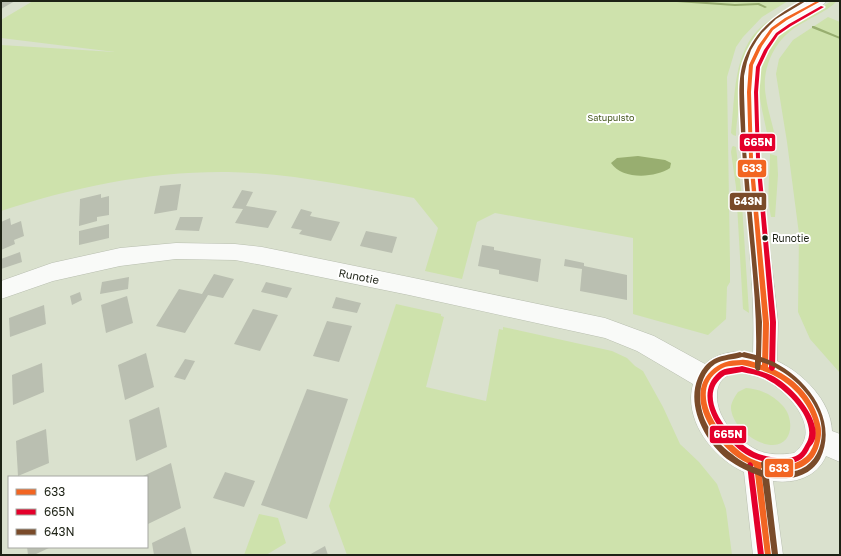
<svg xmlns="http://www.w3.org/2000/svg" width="841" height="556" font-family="'Golos Text',sans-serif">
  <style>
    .green { fill: #cee2ac }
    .water { fill: #98ae70 }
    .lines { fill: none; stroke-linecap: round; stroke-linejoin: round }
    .stream { fill: #98ae70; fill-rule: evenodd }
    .building { fill: #babfb1 }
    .minor-casing { stroke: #b8beaf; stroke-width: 1 }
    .minor { fill: #f9faf8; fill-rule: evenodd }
    .bus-1-casing { stroke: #fff; stroke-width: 3 }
    .bus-2-casing { stroke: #fff; stroke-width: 3 }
    .bus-3-casing { stroke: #fff; stroke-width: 3 }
    .bus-1 { fill: #f26522; fill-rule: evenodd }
    .bus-2 { fill: #e4002b; fill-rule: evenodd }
    .bus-3 { fill: #7a4b2a; fill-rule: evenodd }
    .bus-dot { fill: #1d2215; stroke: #fff; stroke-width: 1.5 }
    .labels { text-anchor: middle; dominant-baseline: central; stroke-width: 4; stroke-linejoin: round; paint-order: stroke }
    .far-park-label { font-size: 9px; fill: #45571e; stroke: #fff }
    .bus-label { font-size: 10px; fill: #1d2215; stroke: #fff; text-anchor: start }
    .street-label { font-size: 11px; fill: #1d2215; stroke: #fff }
    .line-badge { stroke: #fff; stroke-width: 1.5 }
    .badge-label { font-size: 11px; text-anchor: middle; font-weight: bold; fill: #fff }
  </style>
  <rect width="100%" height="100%" fill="#dae1ce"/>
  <g class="green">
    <path d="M 33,1 L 788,1 L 762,17 L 743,37 L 736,47 L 727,77 L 730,263 L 730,282 L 727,287 L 726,319 L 708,335 L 633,314 L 633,238 L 495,213 L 477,222 L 462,279 L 425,271 L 438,228 L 414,198 C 352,187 291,173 228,172 C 151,171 74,187 1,211 L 1,45 L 115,52 L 1,38 L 1,20 Z"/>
    <path d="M 802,1 L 806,1 C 783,15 754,29 746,56 C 742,69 742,83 741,96 C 739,110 736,123 736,136 L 733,135 L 731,133 C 735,97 733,51 762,26 C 774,16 788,9 802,1 Z"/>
    <path d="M 832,1 L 837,1 C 827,12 805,20 793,29 C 772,44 761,72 766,97 C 768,113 774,127 776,143 L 769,143 C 766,126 760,105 759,89 C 756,39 795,21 832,1 Z"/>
    <path d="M 828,17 L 840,22 L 840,373 L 810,339 L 798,312 L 799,234 L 787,142 L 776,74 L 779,59 L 793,40 Z"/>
    <path d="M 733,146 L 736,147 L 741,189 L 749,313 L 743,309 L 736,187 L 731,152 L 732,147 Z"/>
    <path d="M 770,154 L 777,156 L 778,175 L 775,217 L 771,217 C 766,194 770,177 770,154 Z"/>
    <path d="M 396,304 L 441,314 L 441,316 L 444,317 L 426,387 L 486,401 L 499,329 L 503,330 L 503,327 L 612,351 L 627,358 L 635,366 L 643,371 L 663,407 L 680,444 L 699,462 L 717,484 L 726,509 L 732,555 L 347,555 L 329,506 Z"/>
    <path d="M 746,388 C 760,389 774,395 783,406 C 794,418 794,444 773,445 C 755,445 730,425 731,406 C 732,401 735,396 738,392 Z"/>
    <path d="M 259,514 L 278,518 L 286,543 L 266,555 L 244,555 Z"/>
  </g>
  <path class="water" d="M 638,156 L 665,160 L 671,163 L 670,168 C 655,178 622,180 611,163 L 617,158 Z"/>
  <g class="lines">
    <g class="stream">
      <path d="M 675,1 L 693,1 L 735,4 L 759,3 L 767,7 L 765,8 L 758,5 L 735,6 L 677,2 Z"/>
      <path d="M 812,26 L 814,26 L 840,37 L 840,39 L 812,28 Z"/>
    </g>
  </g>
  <g class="building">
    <path d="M 1,1 L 15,1 L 1,9 Z"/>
    <path d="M 181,184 L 177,210 L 154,214 L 160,186 Z"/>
    <path d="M 242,190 L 253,192 L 246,206 L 277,211 L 268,228 L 235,223 L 243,209 L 232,208 Z"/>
    <path d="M 101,194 L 101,198 L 109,196 L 109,215 L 97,217 L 97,221 L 79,226 L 80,199 Z"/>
    <path d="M 301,209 L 312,212 L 310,216 L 340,222 L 331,241 L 299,234 L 302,230 L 291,228 Z"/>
    <path d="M 180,217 L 203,217 L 199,231 L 175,230 Z"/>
    <path d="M 10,218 L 11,225 L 21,221 L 24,236 L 14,240 L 15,244 L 1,250 L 1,222 Z"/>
    <path d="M 109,224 L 109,238 L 79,245 L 79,231 Z"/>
    <path d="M 366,231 L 397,237 L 392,253 L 360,246 Z"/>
    <path d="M 482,245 L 494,247 L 494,250 L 541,259 L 538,282 L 499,274 L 499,270 L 478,266 Z"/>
    <path d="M 20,252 L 22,262 L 1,269 L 1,259 Z"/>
    <path d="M 565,259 L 584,263 L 584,266 L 627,275 L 627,300 L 580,291 L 582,269 L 564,266 Z"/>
    <path d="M 214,274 L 234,279 L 223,298 L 208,295 L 185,333 L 156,326 L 179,289 L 202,294 Z"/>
    <path d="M 129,277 L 128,289 L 100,294 L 102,282 Z"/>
    <path d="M 266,282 L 292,288 L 287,298 L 261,292 Z"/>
    <path d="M 80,292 L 82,300 L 72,305 L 70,296 Z"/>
    <path d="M 127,296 L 133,323 L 106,333 L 101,305 Z"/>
    <path d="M 336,297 L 361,303 L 357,313 L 332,308 Z"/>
    <path d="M 44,305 L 46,324 L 10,337 L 9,318 Z"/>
    <path d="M 253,309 L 278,315 L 260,351 L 234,344 Z"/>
    <path d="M 327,321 L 352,326 L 339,362 L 313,356 Z"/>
    <path d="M 146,353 L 154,387 L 125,400 L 118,365 Z"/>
    <path d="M 185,359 L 195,361 L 185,380 L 174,377 Z"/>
    <path d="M 42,363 L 44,392 L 13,405 L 12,375 Z"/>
    <path d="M 307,389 L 348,399 L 307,519 L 261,505 Z"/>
    <path d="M 159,407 L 167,447 L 136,461 L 129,420 Z"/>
    <path d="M 46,429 L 49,463 L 18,476 L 16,441 Z"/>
    <path d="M 171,463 L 181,508 L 148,524 L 147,477 L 141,477 Z"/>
    <path d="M 225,472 L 255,481 L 244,507 L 213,498 Z"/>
    <path d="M 185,527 L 192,555 L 154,555 L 152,543 Z"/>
    <path d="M 325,546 L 328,555 L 309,555 Z"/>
    <path d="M 27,547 L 51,547 L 34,555 L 28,555 Z"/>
  </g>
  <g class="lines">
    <g class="minor-casing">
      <path id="minor" d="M 809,1 L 826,1 L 824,4 L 791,22 L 777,32 L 767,46 L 759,65 L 757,92 L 760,158 L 778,323 L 777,361 C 803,373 831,401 832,431 L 840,434 L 840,462 L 826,456 C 817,477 795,484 773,481 L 783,555 L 753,555 L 744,472 C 713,458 683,420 693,384 L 637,351 L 605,338 L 409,295 L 262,265 L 235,260 L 176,259 L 120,266 L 53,281 L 1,299 L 1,281 L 52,263 L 120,248 L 176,243 L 235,244 L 262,247 L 409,277 L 605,318 L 654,336 L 705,364 C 718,352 737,350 753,353 C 756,278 743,203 741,128 C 741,110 738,81 743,65 C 747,52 758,35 767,26 C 778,15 795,8 809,1 ZM 742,373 C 750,375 758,376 766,380 C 789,392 824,431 794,453 C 782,455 768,455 757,450 C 737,440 716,418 717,395 C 717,387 720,380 727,376 C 731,374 737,374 742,373 Z"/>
    </g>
    <use href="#minor" class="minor"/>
    <g class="bus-1-casing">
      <path id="bus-1" d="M 817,1 L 821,1 L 787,20 L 773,30 L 762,46 L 753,65 L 751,92 L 753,158 L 769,323 L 768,367 C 793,376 814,397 820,424 C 822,431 821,438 819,445 C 812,472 784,475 761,468 L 771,555 L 765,555 L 754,466 C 746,463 739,459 733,454 C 712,436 685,396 711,371 C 719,363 729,360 741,360 C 748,359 756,363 762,365 L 763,323 L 749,158 L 747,92 L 749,65 L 758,46 L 771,28 L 785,18 ZM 742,365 C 760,369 777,374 791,387 C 808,402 824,430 810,452 C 805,459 798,463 790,464 C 776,466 760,464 748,457 C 723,442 684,392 721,369 C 727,365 735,366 742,365 Z"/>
    </g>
    <g class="bus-2-casing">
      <g id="bus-2">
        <path d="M 821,6 L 824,7 L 791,26 L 778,35 L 768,50 L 760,67 L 758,92 L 760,158 L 776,322 L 775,368 L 774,370 L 772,371 L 770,370 L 769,368 L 770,322 L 756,158 L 754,92 L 756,67 L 764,50 L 776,33 L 789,24 Z"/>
        <path d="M 742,366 C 752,369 762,371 771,375 C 790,384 821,417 815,439 C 814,442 812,445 810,447 C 806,457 799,463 787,464 C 774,465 761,462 749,456 C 724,442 689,397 719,372 C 725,367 735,368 742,366 ZM 742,372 C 751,374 760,375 768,380 C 786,389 818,420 807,442 C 803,449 801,455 793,457 C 781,460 765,457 754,452 C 731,440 693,396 725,375 Z"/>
        <path d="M 750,462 L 752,463 L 753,465 L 764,555 L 758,555 L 747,465 L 748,463 Z"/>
      </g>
    </g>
    <g class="bus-3-casing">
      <path id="bus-3" d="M 802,1 L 806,1 L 776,19 L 762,33 L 757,40 L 751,50 L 747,62 L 744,76 L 744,93 L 746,150 L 762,322 L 761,357 C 800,369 841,416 820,459 C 809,478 789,480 769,478 L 778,554 L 778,555 L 772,555 L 762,477 C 750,472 738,467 727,459 C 705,441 686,406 698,378 C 701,371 705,365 711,361 C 719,355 730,355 740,352 L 742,353 L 744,352 L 756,355 C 757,321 754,287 751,253 C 747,212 743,172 741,132 C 740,111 737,82 743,63 C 754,31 773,17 802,1 ZM 742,357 L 755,360 L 755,368 L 756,370 L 758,371 L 760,370 L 761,362 C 785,369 808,389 818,413 C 826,432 822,459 801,469 C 792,473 778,472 768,471 L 766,461 L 764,460 L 762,461 L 761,463 L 762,470 C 751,466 741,462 732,454 C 722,447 713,437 708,426 C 697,407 696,378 715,364 C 723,359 733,360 742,357 Z"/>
    </g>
    <use href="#bus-1" class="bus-1"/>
    <use href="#bus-2" class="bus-2"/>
    <use href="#bus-3" class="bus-3"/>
  </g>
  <circle class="bus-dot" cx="765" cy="238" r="3.5"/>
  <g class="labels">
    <g class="far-park-label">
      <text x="611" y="117">Satupuisto</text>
    </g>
    <g class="bus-label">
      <text x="772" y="238">Runotie</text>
    </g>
    <g class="street-label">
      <text transform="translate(359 276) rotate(11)">Runotie</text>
    </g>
  </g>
  <g class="line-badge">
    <rect x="739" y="133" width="37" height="19" rx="4" fill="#e4002b"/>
    <rect x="737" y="159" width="30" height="19" rx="4" fill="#f26522"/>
    <rect x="729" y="192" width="38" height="19" rx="4" fill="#7a4b2a"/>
    <rect x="709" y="425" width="38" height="19" rx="4" fill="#e4002b"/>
    <rect x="764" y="458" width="30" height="20" rx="4" fill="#f26522"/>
  </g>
  <g class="badge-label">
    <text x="758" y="146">665N</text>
    <text x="752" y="172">633</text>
    <text x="748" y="205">643N</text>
    <text x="728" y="438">665N</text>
    <text x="779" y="472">633</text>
  </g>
  <rect width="841" height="556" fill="none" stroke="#1d2215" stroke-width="4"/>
  <rect x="8" y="476" width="140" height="72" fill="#ffffff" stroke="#a5a7a1"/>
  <rect x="16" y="489" width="20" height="6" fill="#f26522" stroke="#a5a7a1"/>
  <text x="44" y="496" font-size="12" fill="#1d2215">633</text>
  <rect x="16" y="509" width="20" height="6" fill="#e4002b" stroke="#a5a7a1"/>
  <text x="44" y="516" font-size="12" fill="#1d2215">665N</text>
  <rect x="16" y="529" width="20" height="6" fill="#7a4b2a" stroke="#a5a7a1"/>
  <text x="44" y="536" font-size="12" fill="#1d2215">643N</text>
</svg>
